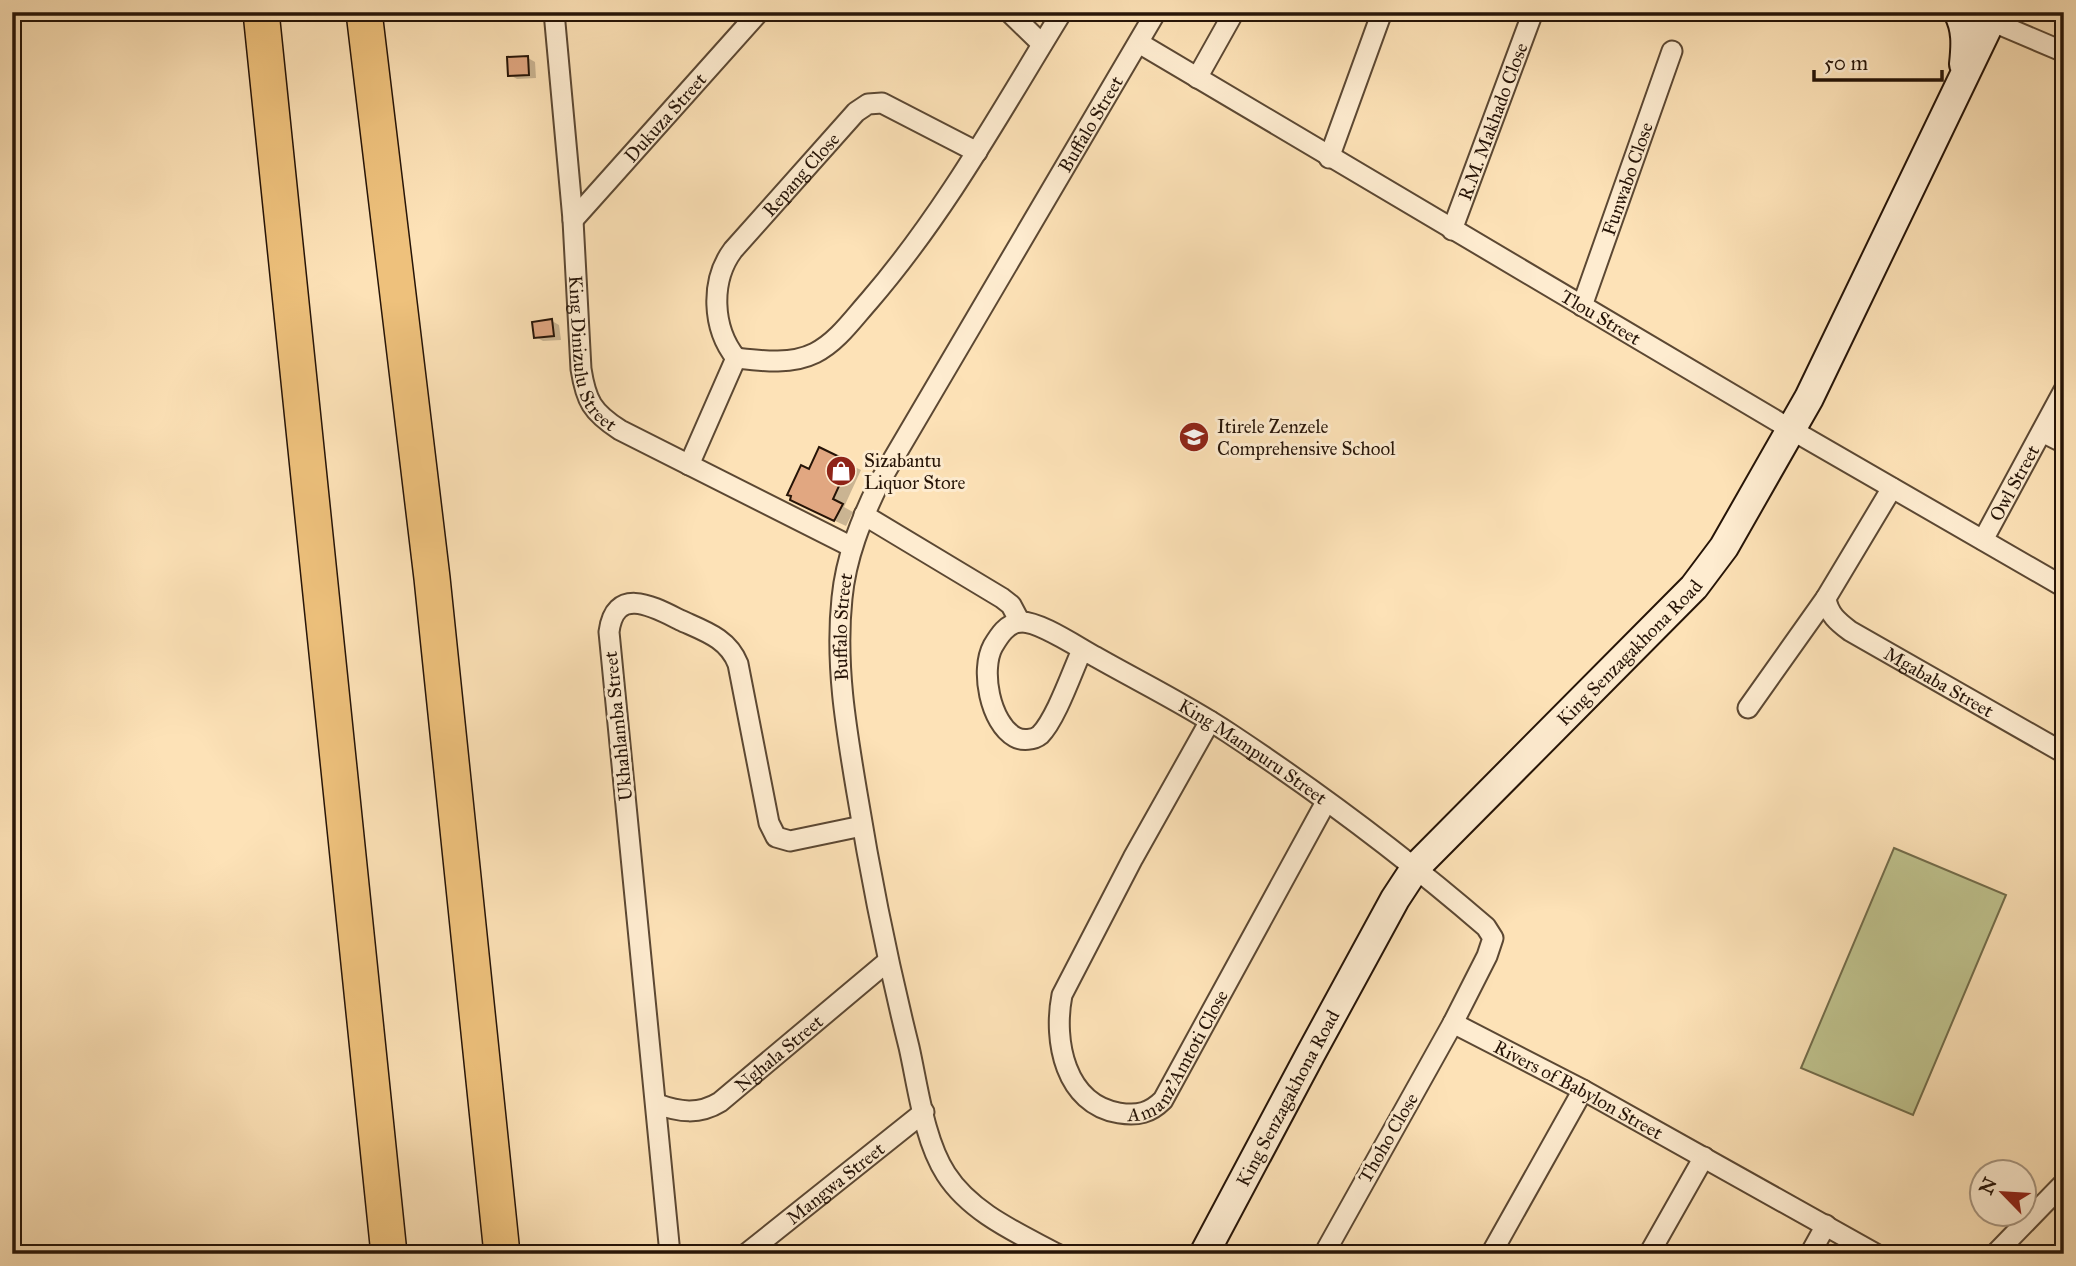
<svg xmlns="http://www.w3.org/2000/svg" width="2076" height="1266" font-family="'IM FELL Great Primer',serif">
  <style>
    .green { fill: #bfc38e; stroke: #726c4a; stroke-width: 2 }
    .shadow { fill: #0003 }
    .building { fill: #e1a781; stroke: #261407; stroke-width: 2 }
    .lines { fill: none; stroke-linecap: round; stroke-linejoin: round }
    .street-casing { stroke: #5c4833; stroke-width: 23 }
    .secondary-casing { stroke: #261407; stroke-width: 32 }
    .highway-casing { stroke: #261407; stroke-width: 38 }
    .street { stroke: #feecd0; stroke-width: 19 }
    .secondary { stroke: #feecd0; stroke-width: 28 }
    .highway { stroke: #eec17c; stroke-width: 35 }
    .labels { text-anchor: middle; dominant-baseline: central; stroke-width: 6; stroke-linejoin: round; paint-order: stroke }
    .street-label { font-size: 19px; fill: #261407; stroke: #feecd0 }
    .poi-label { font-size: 19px; fill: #261407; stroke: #feecd0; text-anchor: start }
  </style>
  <rect width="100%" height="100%" fill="#fde2b7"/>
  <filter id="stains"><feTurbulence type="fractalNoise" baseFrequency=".00286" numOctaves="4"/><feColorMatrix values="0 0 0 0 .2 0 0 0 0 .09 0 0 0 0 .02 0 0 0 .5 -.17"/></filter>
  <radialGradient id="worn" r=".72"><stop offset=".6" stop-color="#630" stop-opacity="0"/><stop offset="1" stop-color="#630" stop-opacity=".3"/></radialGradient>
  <path class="green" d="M 1894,848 L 2006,895 L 1913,1115 L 1801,1068 Z"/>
  <g class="shadow">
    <path d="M 528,58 L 535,62 L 536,78 L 517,79 L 510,75 Z"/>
    <path d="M 552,321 L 559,325 L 561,340 L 543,341 L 536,337 Z"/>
    <path d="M 819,450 L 861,470 L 844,507 L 853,512 L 846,526 L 803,506 L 809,471 Z"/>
  </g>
  <g class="building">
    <path d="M 528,56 L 529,75 L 508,76 L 507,57 Z"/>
    <path d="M 552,319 L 554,336 L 534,338 L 532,322 Z"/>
    <path d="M 819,447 L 850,462 L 833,499 L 843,504 L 834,521 L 790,500 L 791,496 L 787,495 L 801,465 L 809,469 Z"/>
  </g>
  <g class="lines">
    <g class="street-casing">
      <g id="street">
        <path id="s1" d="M 554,12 L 573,220 L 581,369 C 586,401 592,412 620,430 L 852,547"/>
        <path d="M 1009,12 L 1042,44"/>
        <path d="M 1976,12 L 1991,21 L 2064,52"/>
        <path id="s2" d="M 1139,43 L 1792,430 L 2064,587"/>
        <path d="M 1197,78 L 1234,12"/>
        <path d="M 1329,158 L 1382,12"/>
        <path id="s3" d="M 573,220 L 759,12"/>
        <path id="s4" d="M 1452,230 L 1533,12"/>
        <path id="s5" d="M 1582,306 L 1672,51"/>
        <path d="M 736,358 C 762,361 791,365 815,353 C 837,342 853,319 869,301 C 945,213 1001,111 1062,12"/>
        <path d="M 2042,432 L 2064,443"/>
        <path id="s6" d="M 689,465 L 736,358 C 712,328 710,281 733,250 L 856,112 L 868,104 L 882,103 L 977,152"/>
        <path id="s7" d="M 1892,488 L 1826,598 C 1828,614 1838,622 1850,631 L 2064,753"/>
        <path d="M 864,515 L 1002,598 L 1011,605 L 1020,622"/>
        <path id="s8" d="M 1983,540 L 2064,390"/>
        <path id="s9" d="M 1082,650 C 1072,672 1056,719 1040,735 C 1034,740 1022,741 1015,737 C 990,723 980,670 993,646 C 999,636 1007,623 1020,622 C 1038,620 1079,648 1096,657 C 1140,682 1187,705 1229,733 C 1318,792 1405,857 1486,927 L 1493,938 L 1487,956 L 1453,1023 L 1324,1254"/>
        <path d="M 1748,708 L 1826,598"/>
        <path id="s10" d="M 1210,721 L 1133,858 L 1062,995 C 1053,1041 1065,1104 1119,1113 C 1138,1116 1150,1113 1163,1100 L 1326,802"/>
        <path id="s11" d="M 1453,1023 L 1583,1090 L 1876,1254"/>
        <path id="s12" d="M 657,1104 C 679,1112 699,1115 720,1102 L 888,961"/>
        <path d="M 670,1254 L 609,632 C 615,585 654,607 680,620 C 704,631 728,638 738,664 L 769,823 L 776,837 L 790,841 L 862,826"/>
        <path id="s13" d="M 746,1254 L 924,1112"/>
        <path id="s14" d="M 1057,1254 C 1018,1233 971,1213 946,1174 C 924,1140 918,1087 909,1047 C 888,963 871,879 857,793 C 846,728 835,664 842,598 C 846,557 861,520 879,483 L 1156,12"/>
        <path d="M 1491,1254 L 1583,1090"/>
        <path d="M 1649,1254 L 1704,1157"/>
        <path d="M 1810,1254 L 1826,1225"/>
        <path d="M 1995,1254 L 2064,1183"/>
      </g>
    </g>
    <g class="secondary-casing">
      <g id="secondary">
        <path d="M 1958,12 C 1967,29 1966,45 1964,64"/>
        <path id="s15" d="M 1204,1254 L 1310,1055 L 1395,899 L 1416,867 L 1694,587 L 1724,547 L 1809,398 L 1995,12"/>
      </g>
    </g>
    <g class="highway-casing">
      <g id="highway">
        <path d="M 261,12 L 389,1254"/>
        <path d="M 364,12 L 432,578 L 502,1254"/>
      </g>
    </g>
    <use href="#street" class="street"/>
    <use href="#secondary" class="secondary"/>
    <use href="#highway" class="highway"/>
  </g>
  <defs>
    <g id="school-disc" transform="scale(1.575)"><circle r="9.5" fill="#8f2418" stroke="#feecd0"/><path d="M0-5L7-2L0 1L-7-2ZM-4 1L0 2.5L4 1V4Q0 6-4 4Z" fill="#fff"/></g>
    <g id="shop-disc" transform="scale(1.575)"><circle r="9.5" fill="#8f2418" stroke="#feecd0"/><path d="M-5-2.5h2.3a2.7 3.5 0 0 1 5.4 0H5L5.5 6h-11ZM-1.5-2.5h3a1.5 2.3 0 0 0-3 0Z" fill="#fff"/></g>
  </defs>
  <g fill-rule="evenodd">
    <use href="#school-disc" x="1194" y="437"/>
    <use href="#shop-disc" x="841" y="471"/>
  </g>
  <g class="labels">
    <g class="street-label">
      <text stroke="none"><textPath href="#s3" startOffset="138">Dukuza Street</textPath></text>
      <text stroke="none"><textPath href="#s4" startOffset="116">R.M. Makhado Close</textPath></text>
      <text stroke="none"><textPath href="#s14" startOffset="1265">Buffalo Street</textPath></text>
      <text stroke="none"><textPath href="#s6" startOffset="334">Repang Close</textPath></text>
      <text stroke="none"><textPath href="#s5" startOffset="135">Funwabo Close</textPath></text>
      <text stroke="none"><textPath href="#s2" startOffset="537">Tlou Street</textPath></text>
      <text stroke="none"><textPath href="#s1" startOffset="346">King Dinizulu Street</textPath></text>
      <text stroke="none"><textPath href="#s8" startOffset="65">Owl Street</textPath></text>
      <text stroke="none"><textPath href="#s14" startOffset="698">Buffalo Street</textPath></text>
      <text stroke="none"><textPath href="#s15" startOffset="744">King Senzagakhona Road</textPath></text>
      <text stroke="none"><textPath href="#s7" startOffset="273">Mgababa Street</textPath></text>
      <text transform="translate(618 726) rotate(-96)">Ukhahlamba Street</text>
      <text stroke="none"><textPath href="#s9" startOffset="527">King Mampuru Street</textPath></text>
      <text stroke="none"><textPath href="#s10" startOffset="548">Amanz'Amtoti Close</textPath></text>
      <text stroke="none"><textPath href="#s12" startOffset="142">Nghala Street</textPath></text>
      <text stroke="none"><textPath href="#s11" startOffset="142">Rivers of Babylon Street</textPath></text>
      <text stroke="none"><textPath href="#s15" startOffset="177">King Senzagakhona Road</textPath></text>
      <text transform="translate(1388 1138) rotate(-60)">Thoho Close</text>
      <text stroke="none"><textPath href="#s13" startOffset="114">Mangwa Street</textPath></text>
    </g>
    <g class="poi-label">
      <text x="1217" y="426">Itirele Zenzele<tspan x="1217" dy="22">Comprehensive School</tspan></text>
      <text x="864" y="460">Sizabantu<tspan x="864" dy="22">Liquor Store</tspan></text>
    </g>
  </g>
  <rect width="2076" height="1266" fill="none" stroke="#fde2b7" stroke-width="42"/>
  <rect x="14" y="14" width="2048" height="1238" fill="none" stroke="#261407" stroke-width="3.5"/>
  <rect x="21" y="21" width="2034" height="1224" fill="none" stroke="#261407" stroke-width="2"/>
  <g transform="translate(2003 1193) rotate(295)"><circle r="33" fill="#feecd0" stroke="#a89680" stroke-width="2"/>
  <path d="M0-5L12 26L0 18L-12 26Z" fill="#8f2418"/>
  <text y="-10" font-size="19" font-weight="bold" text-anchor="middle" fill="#261407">N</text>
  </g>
  <path d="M1814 70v10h128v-10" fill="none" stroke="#261407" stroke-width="3.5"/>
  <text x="1824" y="70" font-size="21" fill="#261407" stroke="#feecd0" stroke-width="5" paint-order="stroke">50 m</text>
  <rect width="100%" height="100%" filter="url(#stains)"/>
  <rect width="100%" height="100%" fill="url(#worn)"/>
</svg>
